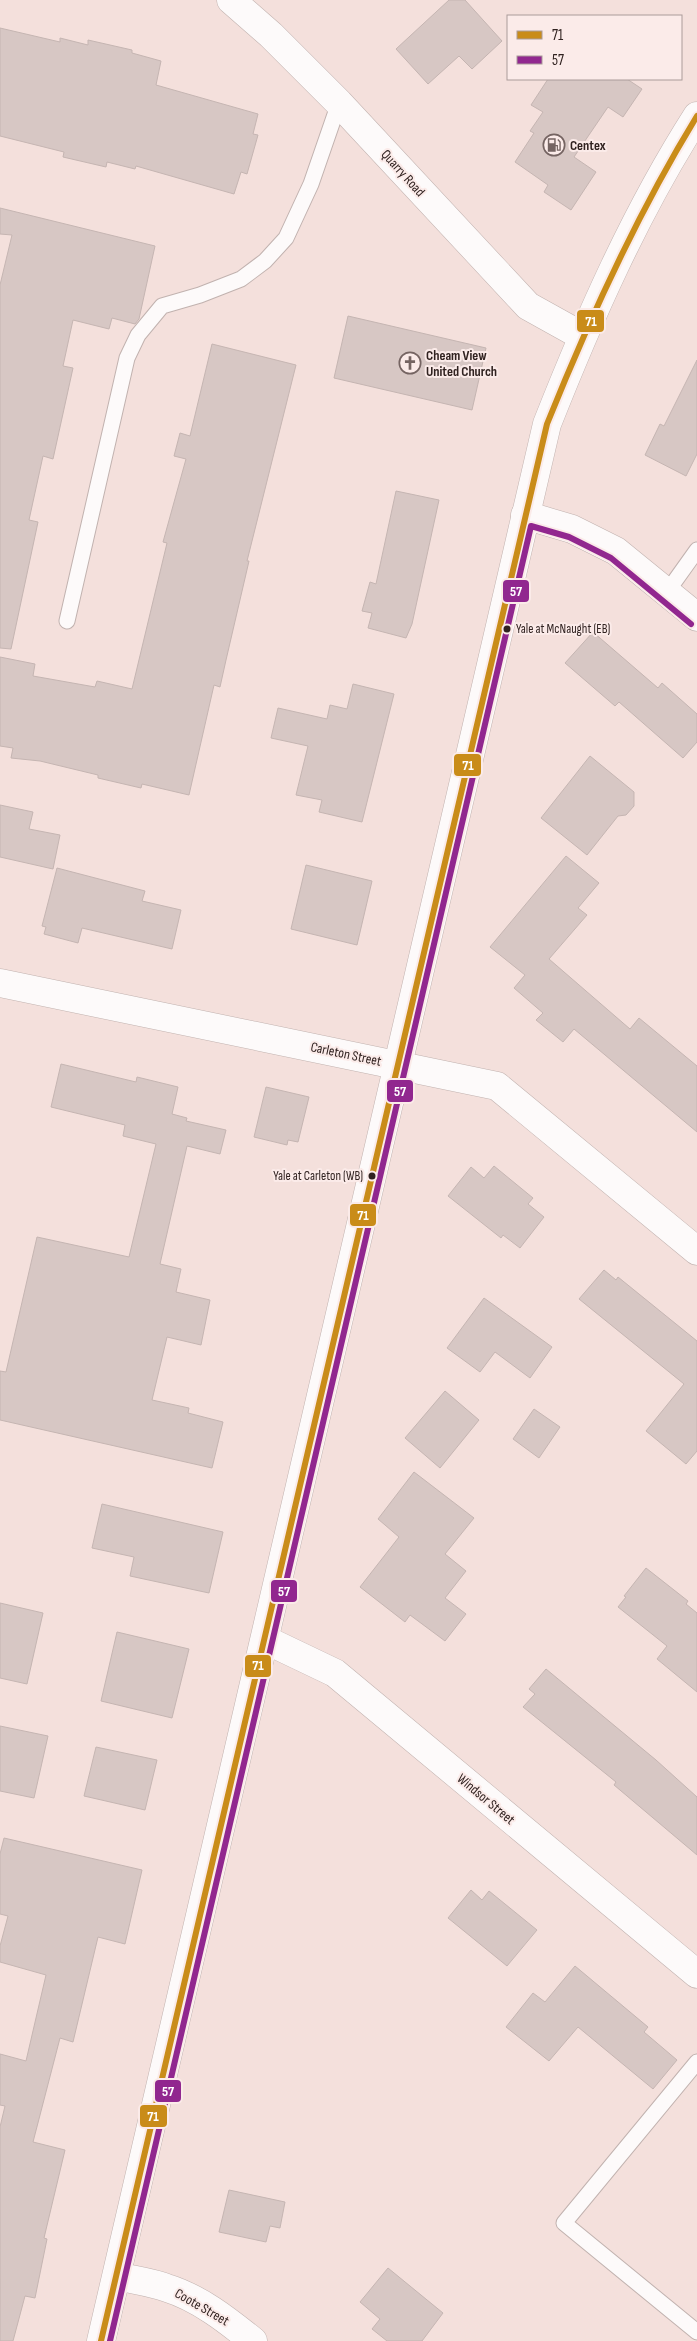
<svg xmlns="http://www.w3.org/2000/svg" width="697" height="2341" font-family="'Sofia Sans Condensed',sans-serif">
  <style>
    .building { fill: #d7c7c4; stroke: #c5b5b2 }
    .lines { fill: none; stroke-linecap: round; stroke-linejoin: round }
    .lane-casing { stroke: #c1b2af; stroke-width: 17 }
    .street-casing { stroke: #c1b2af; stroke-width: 29 }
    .secondary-casing { stroke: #c1b2af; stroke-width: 29 }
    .lane { stroke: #fdfafa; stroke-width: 15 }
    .street { stroke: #fdfafa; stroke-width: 28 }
    .secondary { stroke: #fdfafa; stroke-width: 28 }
    .bus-1-casing { stroke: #fbebe9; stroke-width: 10 }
    .bus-2-casing { stroke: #fbebe9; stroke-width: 10 }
    .bus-1 { stroke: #c98c19; stroke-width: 6 }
    .bus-2 { stroke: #91278f; stroke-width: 6 }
    .bus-dot { fill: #302220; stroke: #fbebe9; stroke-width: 2 }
    .labels { text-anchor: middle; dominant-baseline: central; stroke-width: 4; stroke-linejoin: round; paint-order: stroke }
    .bus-label { font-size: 13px; fill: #302220; stroke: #fbebe9; text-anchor: start }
    .poi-label { font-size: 14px; font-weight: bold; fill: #302220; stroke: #fbebe9; text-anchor: start }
    .street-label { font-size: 14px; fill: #302220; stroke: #fbebe9 }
    .line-badge { stroke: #fbebe9; stroke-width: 2 }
    .badge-label { font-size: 14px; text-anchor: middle; font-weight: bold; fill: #fff }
  </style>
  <rect width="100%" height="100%" fill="#f4e0dc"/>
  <g class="building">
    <path d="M 449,0 L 465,0 L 502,41 L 472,69 L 459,56 L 428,84 L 396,49 Z"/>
    <path d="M 0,28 L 60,42 L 60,38 L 88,45 L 88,40 L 132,50 L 132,53 L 161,61 L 156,85 L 258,114 L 253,134 L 258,135 L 247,174 L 241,172 L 234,194 L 136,166 L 135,169 L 107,162 L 106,167 L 63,157 L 64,152 L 0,136 Z"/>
    <path d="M 548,79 L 627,79 L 642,89 L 623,117 L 608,107 L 574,157 L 596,172 L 571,210 L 544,192 L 548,185 L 515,162 L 534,133 L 530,131 L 543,112 L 531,105 Z"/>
    <path d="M 0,208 L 155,246 L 139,319 L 135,324 L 112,318 L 109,329 L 73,320 L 63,366 L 73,368 L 53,459 L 43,456 L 29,520 L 38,522 L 11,649 L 0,648 L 0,285 L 12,235 L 0,234 Z"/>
    <path d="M 348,316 L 486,348 L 472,410 L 334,378 Z"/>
    <path d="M 212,344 L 296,365 L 247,561 L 249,561 L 226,660 L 220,687 L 214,685 L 189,795 L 142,784 L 141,788 L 98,778 L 98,775 L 40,761 L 11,758 L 13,748 L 0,746 L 0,657 L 35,664 L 33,676 L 95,687 L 97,681 L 132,689 L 167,543 L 163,542 L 186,459 L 174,456 L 180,433 L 190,436 Z"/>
    <path d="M 697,360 L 697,454 L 686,476 L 645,455 L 660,424 L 664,426 Z"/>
    <path d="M 396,491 L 439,500 L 412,624 L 406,638 L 368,628 L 372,613 L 362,611 L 370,582 L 376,584 Z"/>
    <path d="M 593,632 L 658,688 L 662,683 L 697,714 L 697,742 L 683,758 L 619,702 L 615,706 L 565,663 Z"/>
    <path d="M 353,684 L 394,694 L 362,822 L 319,812 L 322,800 L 296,795 L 308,746 L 271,738 L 278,708 L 327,719 L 330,705 L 347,709 Z"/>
    <path d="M 590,756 L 634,792 L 634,806 L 626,815 L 618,816 L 587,855 L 541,818 Z"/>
    <path d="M 0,805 L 33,812 L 29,829 L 60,835 L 53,869 L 0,857 Z"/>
    <path d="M 566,856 L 599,883 L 578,908 L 587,915 L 549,959 L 630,1029 L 639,1018 L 697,1066 L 697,1132 L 574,1029 L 563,1042 L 536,1020 L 543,1013 L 514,988 L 525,975 L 490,947 Z"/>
    <path d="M 306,865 L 372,881 L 357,945 L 291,929 Z"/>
    <path d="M 57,868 L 145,891 L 142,901 L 181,910 L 172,949 L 82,928 L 78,943 L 44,934 L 46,927 L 42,926 Z"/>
    <path d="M 61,1064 L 136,1082 L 137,1077 L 178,1087 L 172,1114 L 187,1118 L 186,1121 L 226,1130 L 220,1154 L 187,1146 L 160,1264 L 181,1269 L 176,1292 L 210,1300 L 201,1345 L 167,1337 L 152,1400 L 189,1408 L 188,1413 L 223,1422 L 212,1468 L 0,1420 L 0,1371 L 6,1372 L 37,1237 L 129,1257 L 156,1144 L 123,1136 L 125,1125 L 51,1107 Z"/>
    <path d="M 266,1087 L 309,1097 L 298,1142 L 288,1140 L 287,1145 L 254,1137 Z"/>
    <path d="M 494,1166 L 533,1198 L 528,1204 L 544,1217 L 520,1248 L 503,1235 L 501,1238 L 448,1196 L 471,1167 L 484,1178 Z"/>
    <path d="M 604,1270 L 616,1280 L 618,1277 L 697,1341 L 697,1451 L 686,1464 L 646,1431 L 684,1384 L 579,1299 Z"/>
    <path d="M 484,1298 L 552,1347 L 530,1378 L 495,1352 L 480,1372 L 447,1348 Z"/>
    <path d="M 445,1391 L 479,1420 L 440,1468 L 405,1438 Z"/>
    <path d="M 534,1409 L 560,1427 L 539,1458 L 513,1439 Z"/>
    <path d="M 414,1472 L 474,1518 L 445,1554 L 466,1571 L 445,1598 L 466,1614 L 445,1641 L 410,1615 L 405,1622 L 360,1587 L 399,1537 L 378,1519 Z"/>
    <path d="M 102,1504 L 223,1532 L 209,1593 L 130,1576 L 134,1557 L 92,1548 Z"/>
    <path d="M 646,1568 L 688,1601 L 686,1604 L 697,1613 L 697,1692 L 657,1659 L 667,1646 L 618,1607 L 626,1597 L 624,1596 Z"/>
    <path d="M 0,1603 L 43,1613 L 27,1684 L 0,1678 Z"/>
    <path d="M 117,1632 L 189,1649 L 172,1718 L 101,1701 Z"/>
    <path d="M 546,1669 L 656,1760 L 697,1797 L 697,1855 L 614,1785 L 616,1782 L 523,1707 L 535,1694 L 529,1689 Z"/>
    <path d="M 0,1726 L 48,1736 L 34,1798 L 0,1791 Z"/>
    <path d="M 96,1747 L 157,1760 L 145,1810 L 84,1796 Z"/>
    <path d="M 4,1838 L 142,1870 L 125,1944 L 98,1937 L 73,2042 L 60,2038 L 33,2142 L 65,2150 L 44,2238 L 47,2239 L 35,2298 L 25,2296 L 13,2341 L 0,2341 L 0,2127 L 5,2106 L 0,2105 L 0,2054 L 26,2061 L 46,1975 L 0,1962 L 0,1946 L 8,1916 L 0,1914 L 0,1854 Z"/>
    <path d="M 471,1890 L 482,1900 L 489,1891 L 537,1930 L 507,1966 L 448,1918 Z"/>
    <path d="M 575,1966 L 648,2027 L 644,2032 L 677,2060 L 653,2089 L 578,2027 L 549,2061 L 506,2027 L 533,1993 L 545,2002 Z"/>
    <path d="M 229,2190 L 285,2202 L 280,2228 L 270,2226 L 266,2242 L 219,2232 Z"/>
    <path d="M 388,2268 L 443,2313 L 422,2341 L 387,2341 L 372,2329 L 380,2319 L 360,2302 Z"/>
  </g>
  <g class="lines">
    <g class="lane-casing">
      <g id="lane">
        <path d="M 667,592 L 697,550"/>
        <path d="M 67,621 L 127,358 L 138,335 L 162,306 L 200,295 L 241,279 L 265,261 L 286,238 L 311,184 L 339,103"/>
        <path d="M 697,2062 L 564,2223 L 697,2332"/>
      </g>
    </g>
    <g class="street-casing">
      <g id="street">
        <path d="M 231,0 L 271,35 L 339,103 L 528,306 L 582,336"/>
        <path d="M 525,515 L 572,529 L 616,551 L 697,617"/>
        <path d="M 0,983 L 497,1086 L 697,1251"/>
        <path d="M 266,1640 L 335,1673 L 697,1974"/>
        <path d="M 117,2276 C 133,2280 151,2282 167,2288 C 199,2298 227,2320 253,2341"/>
      </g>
    </g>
    <g class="secondary-casing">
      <path id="secondary" d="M 101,2341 L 547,424 C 589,318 635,213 697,116"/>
    </g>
    <use href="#lane" class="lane"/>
    <use href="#street" class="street"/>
    <use href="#secondary" class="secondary"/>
    <g class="bus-1-casing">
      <path id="bus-1" d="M 101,2341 L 547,424 C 590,317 637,214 697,116"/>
    </g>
    <g class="bus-2-casing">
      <path id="bus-2" d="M 110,2341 L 531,526 L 569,537 L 611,558 L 691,624"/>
    </g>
    <use href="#bus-1" class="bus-1"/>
    <use href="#bus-2" class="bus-2"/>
  </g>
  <defs>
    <g id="fuel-ring" transform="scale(1.125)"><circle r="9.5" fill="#fbebe9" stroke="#756462" stroke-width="1.5"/><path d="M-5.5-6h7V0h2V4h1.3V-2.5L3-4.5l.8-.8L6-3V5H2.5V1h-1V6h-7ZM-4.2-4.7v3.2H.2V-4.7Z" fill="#756462"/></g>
    <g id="church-ring" transform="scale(1.125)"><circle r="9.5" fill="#fbebe9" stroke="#756462" stroke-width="1.5"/><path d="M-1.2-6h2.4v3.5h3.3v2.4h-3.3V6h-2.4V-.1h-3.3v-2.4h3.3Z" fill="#756462"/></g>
  </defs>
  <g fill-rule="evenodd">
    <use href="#fuel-ring" x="554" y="145"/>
    <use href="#church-ring" x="410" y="363"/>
  </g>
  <g class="bus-dot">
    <circle cx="507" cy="629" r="4.5"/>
    <circle cx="372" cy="1176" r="4.5"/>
  </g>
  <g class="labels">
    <g class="bus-label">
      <text x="516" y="629">Yale at McNaught (EB)</text>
      <text x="363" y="1176" text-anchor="end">Yale at Carleton (WB)</text>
    </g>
    <g class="poi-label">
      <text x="570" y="145">Centex</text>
      <text x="426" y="355">Cheam View<tspan x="426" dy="16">United Church</tspan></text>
    </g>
    <g class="street-label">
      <text transform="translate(403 173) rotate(48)">Quarry Road</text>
      <text transform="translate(346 1054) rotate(12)">Carleton Street</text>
      <text transform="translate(486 1799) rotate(40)">Windsor Street</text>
      <text transform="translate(202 2307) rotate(30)">Coote Street</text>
    </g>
  </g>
  <g class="line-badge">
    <rect x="576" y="309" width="29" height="24" rx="5" fill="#c98c19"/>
    <rect x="502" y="579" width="28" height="24" rx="5" fill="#91278f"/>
    <rect x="453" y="753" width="29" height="24" rx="5" fill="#c98c19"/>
    <rect x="386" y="1079" width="28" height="24" rx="5" fill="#91278f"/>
    <rect x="349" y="1203" width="28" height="24" rx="5" fill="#c98c19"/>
    <rect x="270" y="1579" width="28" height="24" rx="5" fill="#91278f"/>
    <rect x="244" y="1654" width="28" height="24" rx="5" fill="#c98c19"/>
    <rect x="154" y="2079" width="28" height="24" rx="5" fill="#91278f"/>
    <rect x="139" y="2104" width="29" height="24" rx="5" fill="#c98c19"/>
  </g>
  <g class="badge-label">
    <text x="591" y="326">71</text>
    <text x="516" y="596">57</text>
    <text x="468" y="770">71</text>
    <text x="400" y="1096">57</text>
    <text x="363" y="1220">71</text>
    <text x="284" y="1596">57</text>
    <text x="258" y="1670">71</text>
    <text x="168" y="2096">57</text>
    <text x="153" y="2121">71</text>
  </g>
  <rect x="507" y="15" width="175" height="65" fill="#fbebe9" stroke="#aa9b99"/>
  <rect x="517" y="31" width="25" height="8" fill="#c98c19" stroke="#aa9b99"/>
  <text x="552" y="40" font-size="15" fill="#302220">71</text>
  <rect x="517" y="56" width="25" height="8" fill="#91278f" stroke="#aa9b99"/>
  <text x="552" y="65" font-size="15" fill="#302220">57</text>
</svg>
